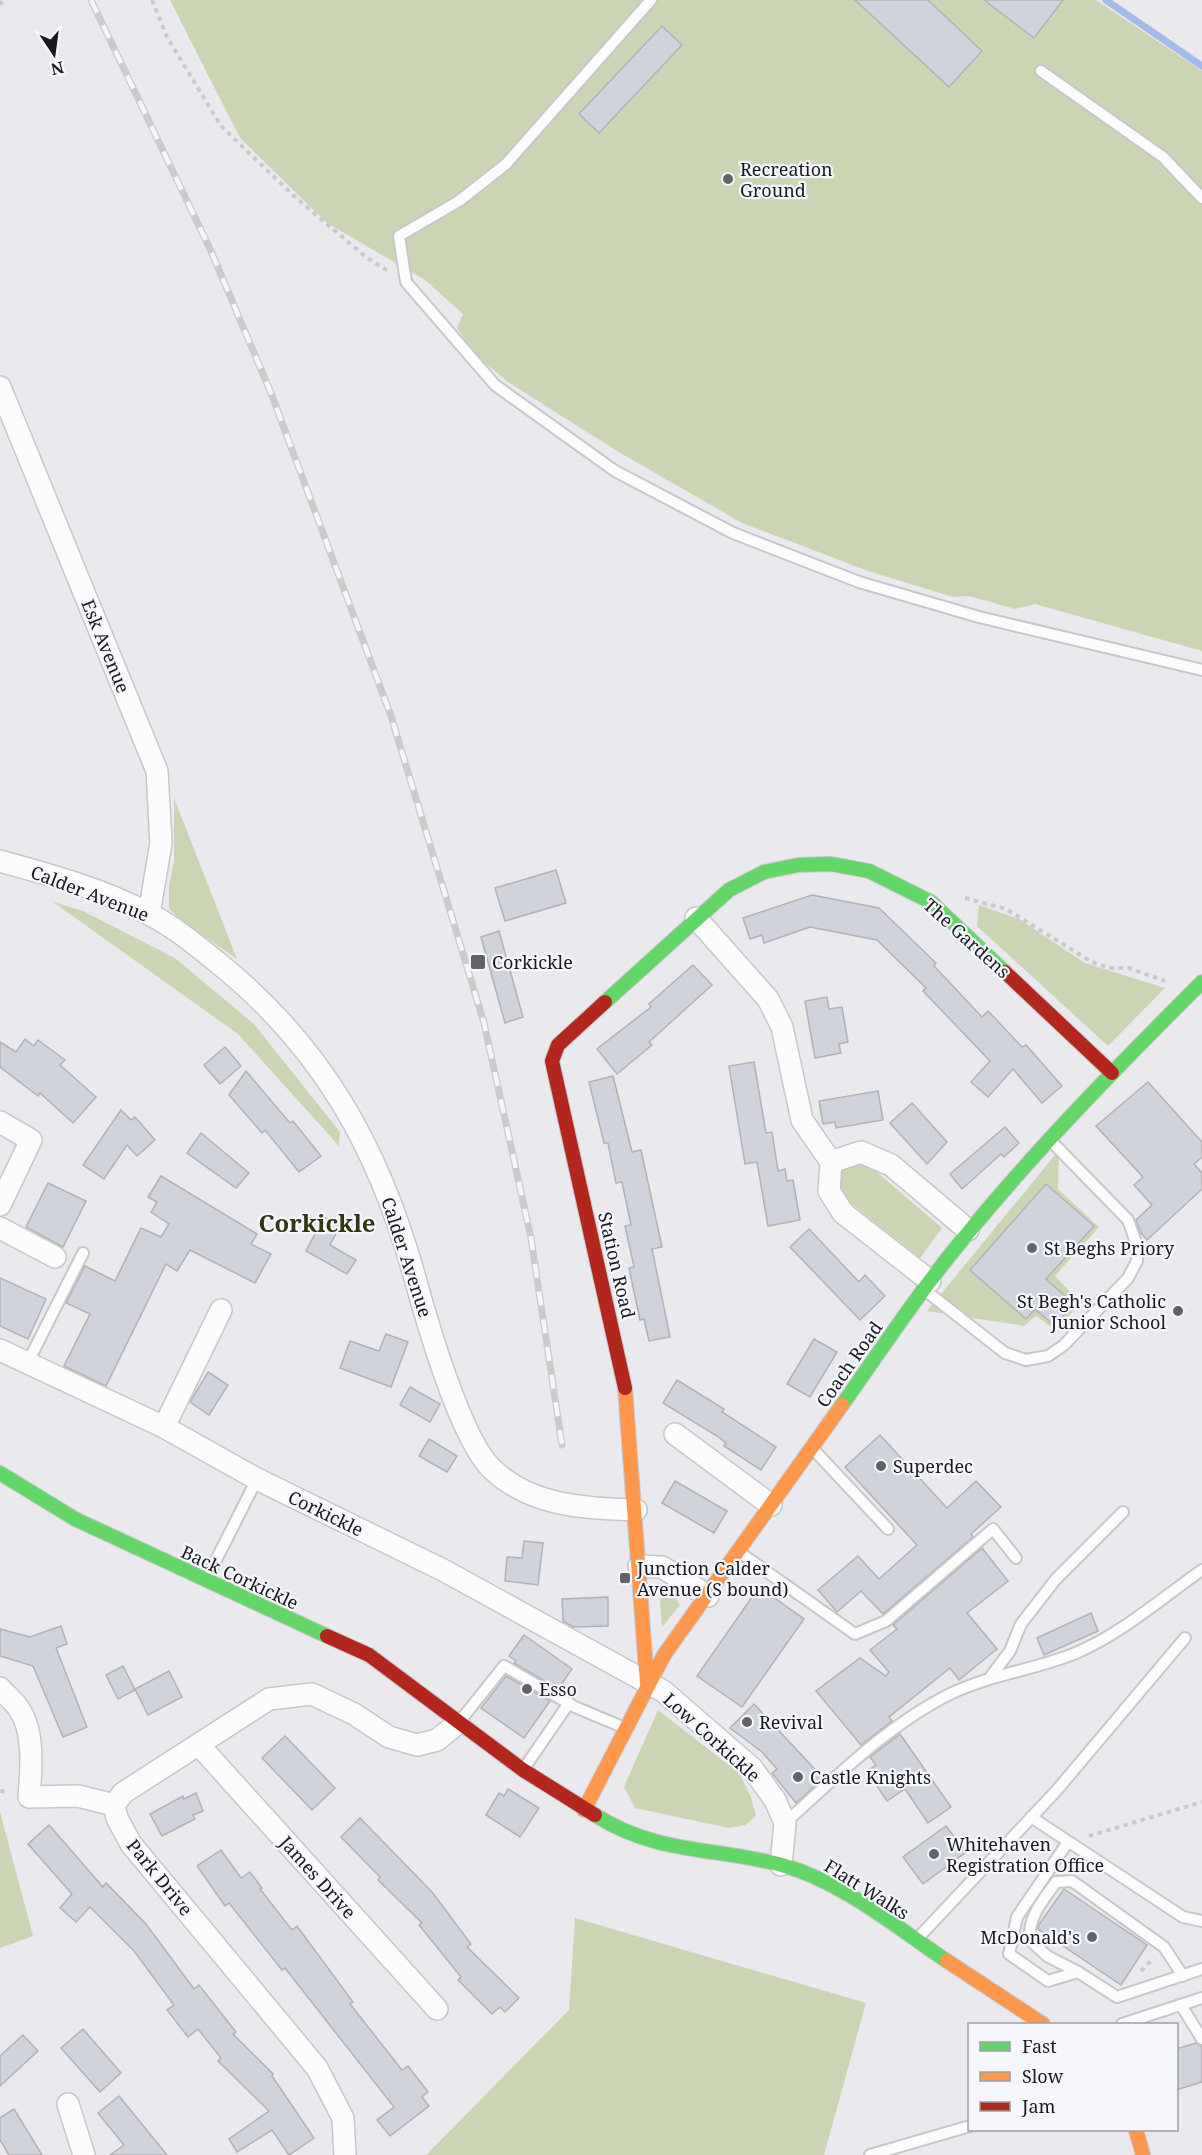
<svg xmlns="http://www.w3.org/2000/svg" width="1202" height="2155" font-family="'Noto Serif',serif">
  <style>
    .green { fill: #cbd5b3 }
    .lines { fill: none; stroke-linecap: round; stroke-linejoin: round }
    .stream { stroke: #a3bbe9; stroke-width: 7 }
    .building { fill: #d0d2dc; stroke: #b2b2b5; stroke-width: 1.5 }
    .lane-casing { stroke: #c7c7ca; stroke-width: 14 }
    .street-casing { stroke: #c7c7ca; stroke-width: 24 }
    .fast-casing { stroke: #c7c7ca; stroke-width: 16 }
    .slow-casing { stroke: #c7c7ca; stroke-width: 16 }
    .jam-casing { stroke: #c7c7ca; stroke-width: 16 }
    .path { stroke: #c9c9cb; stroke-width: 4; stroke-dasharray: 4.5 4.5; stroke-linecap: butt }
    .lane { stroke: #fcfcfc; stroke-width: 10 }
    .street { stroke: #fcfcfc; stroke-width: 21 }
    .fast { stroke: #63d668; stroke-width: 14 }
    .slow { stroke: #ff974d; stroke-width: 14 }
    .jam { stroke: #b3261e; stroke-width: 14 }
    .rail-casing { stroke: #cbcbcc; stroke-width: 7 }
    .rail { stroke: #f5f7fd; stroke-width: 4.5; stroke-dasharray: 14; stroke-linecap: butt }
    .poi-dot { fill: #626366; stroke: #f5f7fd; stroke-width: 2 }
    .labels { text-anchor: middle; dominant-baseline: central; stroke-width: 4.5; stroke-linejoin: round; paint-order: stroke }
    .poi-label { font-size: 18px; fill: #191a1c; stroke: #f5f7fd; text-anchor: start }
    .street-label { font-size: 18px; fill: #191a1c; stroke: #f5f7fd }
    .district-label { font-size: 24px; font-weight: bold; fill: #303811; stroke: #f5f7fd }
  </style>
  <rect width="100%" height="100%" fill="#eaeaee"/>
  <g class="green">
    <path d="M 170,0 L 1096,0 L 1202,71 L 1202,651 L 1035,604 L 1015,609 L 969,596 L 953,597 L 868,571 L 742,523 L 617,451 L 511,384 L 476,356 L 457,328 L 463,314 L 425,280 L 327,223 L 240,138 Z"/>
    <path d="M 174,798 L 237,959 L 179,919 L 169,908 L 169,886 L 174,861 Z"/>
    <path d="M 53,902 L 83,911 L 175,958 L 254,1024 L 340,1132 L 339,1146 L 238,1034 Z"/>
    <path d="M 979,905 L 1019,919 L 1085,963 L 1165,988 L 1108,1046 L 977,926 Z"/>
    <path d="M 1059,1150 L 1058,1189 L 1099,1227 L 1055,1276 L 1081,1303 L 1055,1330 L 1036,1316 L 1024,1326 L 927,1311 Z"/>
    <path d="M 853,1162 L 871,1167 L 942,1228 L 920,1258 L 843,1197 L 836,1180 L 839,1167 Z"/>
    <path d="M 669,1596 L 675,1596 L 680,1605 L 662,1627 L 660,1599 Z"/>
    <path d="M 658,1710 L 739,1773 L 751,1797 L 756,1816 L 745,1825 L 729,1828 L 635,1808 L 624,1787 Z"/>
    <path d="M 0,1812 L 33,1936 L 0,1948 Z"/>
    <path d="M 575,1918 L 866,2003 L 824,2155 L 426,2155 L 569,2010 Z"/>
  </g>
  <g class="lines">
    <path class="stream" d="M 1106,0 L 1202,66"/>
  </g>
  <g class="building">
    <path d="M 855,0 L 928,0 L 982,51 L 949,87 Z"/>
    <path d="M 984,0 L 1063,0 L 1034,38 Z"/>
    <path d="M 662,26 L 682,45 L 599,133 L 579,114 Z"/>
    <path d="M 556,870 L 566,903 L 505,921 L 495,888 Z"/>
    <path d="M 812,895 L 879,908 L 936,963 L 934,966 L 982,1017 L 988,1011 L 1022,1047 L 1026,1045 L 1062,1086 L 1042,1103 L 1013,1069 L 988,1097 L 971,1082 L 990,1061 L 923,991 L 926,988 L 877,940 L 810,927 L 764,943 L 762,935 L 750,939 L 743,918 Z"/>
    <path d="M 499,931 L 523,1017 L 505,1023 L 481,937 Z"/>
    <path d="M 693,965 L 712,985 L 649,1042 L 652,1045 L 617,1074 L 597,1049 L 651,1007 L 649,1004 Z"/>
    <path d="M 827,997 L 829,1009 L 842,1007 L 848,1042 L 839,1044 L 841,1053 L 815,1058 L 805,1001 Z"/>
    <path d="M 25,1039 L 34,1046 L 38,1040 L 65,1060 L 60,1065 L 96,1097 L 73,1123 L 40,1093 L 38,1096 L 0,1067 L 0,1042 L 16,1052 Z"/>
    <path d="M 225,1047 L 241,1066 L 220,1084 L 204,1065 Z"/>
    <path d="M 754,1062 L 766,1133 L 772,1132 L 778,1171 L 785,1169 L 787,1181 L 793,1180 L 800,1220 L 768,1226 L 757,1162 L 745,1164 L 729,1066 Z"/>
    <path d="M 246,1071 L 290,1123 L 293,1121 L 321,1156 L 299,1172 L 265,1130 L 262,1133 L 229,1095 Z"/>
    <path d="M 613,1076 L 632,1152 L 641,1150 L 662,1247 L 652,1249 L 670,1337 L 649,1341 L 644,1319 L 640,1320 L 629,1268 L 634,1267 L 625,1226 L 631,1225 L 622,1182 L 616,1183 L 608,1143 L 604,1143 L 589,1082 Z"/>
    <path d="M 1148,1082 L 1202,1142 L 1202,1157 L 1194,1164 L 1202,1173 L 1202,1189 L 1147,1240 L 1141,1233 L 1136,1220 L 1152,1205 L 1134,1185 L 1143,1177 L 1096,1126 Z"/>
    <path d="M 878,1091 L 883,1120 L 836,1128 L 835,1122 L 823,1124 L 819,1101 Z"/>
    <path d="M 912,1103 L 947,1142 L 927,1164 L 890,1123 Z"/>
    <path d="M 121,1110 L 131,1120 L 135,1117 L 155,1140 L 137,1156 L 127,1145 L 104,1179 L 83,1165 Z"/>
    <path d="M 1005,1127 L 1019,1143 L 1004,1157 L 1001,1154 L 962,1189 L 950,1174 Z"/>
    <path d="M 201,1133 L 249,1173 L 236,1188 L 187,1153 Z"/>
    <path d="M 161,1176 L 257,1234 L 251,1244 L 271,1254 L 255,1283 L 190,1250 L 177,1271 L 166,1264 L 106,1386 L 64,1366 L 90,1314 L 66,1303 L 85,1266 L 115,1281 L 141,1228 L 161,1237 L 169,1224 L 151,1212 L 157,1202 L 148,1197 Z"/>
    <path d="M 48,1183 L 86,1201 L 63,1247 L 26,1227 Z"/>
    <path d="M 1046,1184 L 1094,1226 L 1046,1279 L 1074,1304 L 1055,1326 L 1035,1309 L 1026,1319 L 970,1270 Z"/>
    <path d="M 324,1217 L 340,1226 L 330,1245 L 356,1260 L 347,1274 L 306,1251 Z"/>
    <path d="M 809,1229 L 859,1282 L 865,1275 L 885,1296 L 860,1320 L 790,1247 Z"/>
    <path d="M 0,1278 L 46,1299 L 28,1339 L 0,1326 Z"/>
    <path d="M 386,1334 L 408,1342 L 391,1387 L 340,1368 L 350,1341 L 379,1351 Z"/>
    <path d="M 814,1339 L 837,1352 L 810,1397 L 787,1384 Z"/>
    <path d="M 208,1372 L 228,1385 L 209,1415 L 190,1402 Z"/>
    <path d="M 677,1380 L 724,1409 L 722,1412 L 776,1447 L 761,1470 L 724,1446 L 726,1443 L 717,1436 L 663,1403 Z"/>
    <path d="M 410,1387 L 440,1404 L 430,1422 L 400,1405 Z"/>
    <path d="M 880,1435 L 947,1508 L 976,1481 L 1001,1507 L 971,1534 L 973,1537 L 883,1614 L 861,1591 L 837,1612 L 818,1590 L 858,1556 L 879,1579 L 917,1545 L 845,1467 Z"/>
    <path d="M 429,1439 L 457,1456 L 447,1472 L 419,1456 Z"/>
    <path d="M 675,1481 L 727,1511 L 714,1533 L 662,1503 Z"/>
    <path d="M 524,1541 L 543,1543 L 538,1585 L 505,1581 L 507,1557 L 522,1558 Z"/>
    <path d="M 982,1548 L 1008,1581 L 967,1613 L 997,1649 L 959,1680 L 950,1668 L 889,1717 L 892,1721 L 861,1745 L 816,1691 L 860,1658 L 886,1676 L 889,1672 L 870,1650 L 897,1629 L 893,1625 Z"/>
    <path d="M 759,1587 L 804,1619 L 742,1707 L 697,1676 Z"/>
    <path d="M 608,1597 L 608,1626 L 573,1627 L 563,1621 L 562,1599 Z"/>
    <path d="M 1091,1613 L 1098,1631 L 1044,1655 L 1037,1638 Z"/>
    <path d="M 61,1626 L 67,1644 L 56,1648 L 87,1727 L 63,1737 L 33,1666 L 0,1656 L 0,1629 L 30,1637 Z"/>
    <path d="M 524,1635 L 572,1669 L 558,1689 L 514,1663 L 516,1661 L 509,1656 Z"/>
    <path d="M 123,1666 L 135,1690 L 118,1699 L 106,1675 Z"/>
    <path d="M 169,1671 L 182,1697 L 148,1715 L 135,1689 Z"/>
    <path d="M 506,1676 L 550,1701 L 524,1738 L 481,1708 Z"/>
    <path d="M 754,1704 L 823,1778 L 796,1803 L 772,1773 L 777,1769 L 762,1752 L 730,1728 Z"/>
    <path d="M 900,1734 L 951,1807 L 928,1823 L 905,1789 L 887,1801 L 867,1771 L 876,1765 L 870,1757 Z"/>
    <path d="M 285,1736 L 335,1788 L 312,1810 L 262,1758 Z"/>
    <path d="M 508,1789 L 539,1808 L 520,1837 L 486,1815 L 499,1793 L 504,1796 Z"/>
    <path d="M 196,1793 L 203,1811 L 193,1815 L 195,1819 L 162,1836 L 150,1814 L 183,1796 L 184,1799 Z"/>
    <path d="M 360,1818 L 432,1892 L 471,1944 L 467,1947 L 519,1998 L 505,2012 L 500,2007 L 492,2014 L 458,1980 L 461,1977 L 419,1925 L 422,1923 L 378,1880 L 380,1877 L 341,1837 Z"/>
    <path d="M 49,1825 L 103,1887 L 106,1883 L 146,1924 L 194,1989 L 199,1985 L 236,2032 L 233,2034 L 273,2074 L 272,2076 L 314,2138 L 289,2155 L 272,2130 L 237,2152 L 229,2139 L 269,2111 L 218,2061 L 221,2058 L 198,2029 L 188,2037 L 167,2010 L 174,2005 L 134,1951 L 90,1907 L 76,1922 L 60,1908 L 72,1894 L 28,1844 Z"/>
    <path d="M 946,1826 L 966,1852 L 923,1884 L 903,1857 Z"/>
    <path d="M 221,1850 L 241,1878 L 250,1872 L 262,1888 L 260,1889 L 292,1930 L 297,1926 L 353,2002 L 350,2004 L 402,2070 L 408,2066 L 428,2092 L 422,2097 L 429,2106 L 390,2136 L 377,2120 L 394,2107 L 285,1968 L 282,1970 L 229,1903 L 225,1906 L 197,1866 Z"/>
    <path d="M 1064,1889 L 1147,1945 L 1121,1985 L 1038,1929 L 1040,1923 Z"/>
    <path d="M 83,2029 L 121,2073 L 100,2092 L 61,2048 Z"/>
    <path d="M 23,2035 L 38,2051 L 0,2086 L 0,2056 Z"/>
    <path d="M 1196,2043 L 1202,2046 L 1202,2082 L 1176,2090 L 1176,2049 Z"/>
    <path d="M 119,2096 L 167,2155 L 110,2155 L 124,2145 L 98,2113 Z"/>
    <path d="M 14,2109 L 42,2155 L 9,2155 L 0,2140 L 0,2118 Z"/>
  </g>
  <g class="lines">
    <g class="lane-casing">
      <g id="lane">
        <path d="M 651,0 L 506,164 L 459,201 L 399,236 L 406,282 L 495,385 L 615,471 L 733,533 L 859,582 L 979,617 L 1202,670"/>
        <path d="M 1041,71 L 1163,157 L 1202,198"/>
        <path d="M 926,1291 L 1005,1353 L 1026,1360 L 1048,1356 L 1064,1345 L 1128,1278 L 1137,1261 L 1137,1245 L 1128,1220 L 1051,1141"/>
        <path d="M 28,1362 L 83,1253"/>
        <path d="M 812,1448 L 888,1529"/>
        <path d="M 739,1552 L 855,1634 L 886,1621 L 993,1529 L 1016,1558"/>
        <path d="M 208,1576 L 257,1479"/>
        <path d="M 991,1676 L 1010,1651 L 1021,1624 L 1056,1579 L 1123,1512"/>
        <path d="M 460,1721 L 504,1666 L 575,1707 L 625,1728"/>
        <path d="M 525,1767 L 569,1703"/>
        <path d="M 1031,1817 L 1183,1917 L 1202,1921"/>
        <path d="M 785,1823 C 836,1777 888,1725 950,1694 C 992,1674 1034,1670 1076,1653 C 1121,1634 1162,1598 1202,1570"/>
        <path d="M 1068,1842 L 1017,1917 L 1009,1954 L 1048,1981 L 1078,1972 L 1117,1997 L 1202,1969"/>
        <path d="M 918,1938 L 1057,1790 L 1185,1638"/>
        <path d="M 1078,1972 L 1047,1956 L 1030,1940 C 1028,1916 1043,1901 1056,1882 L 1072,1881 L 1164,1947 L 1183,1976"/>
        <path d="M 1181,2005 L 1202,2039"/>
        <path d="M 1122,2024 L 1202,1998"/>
        <path d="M 870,2155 L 970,2126"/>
      </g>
    </g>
    <g class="street-casing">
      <g id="street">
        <path d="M 0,387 L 157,771 L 161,843 L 149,914"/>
        <path d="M 0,861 C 50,875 103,889 149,914 C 173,926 196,945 217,962 C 323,1047 379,1149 415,1278 C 427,1322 461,1440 492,1469 C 532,1507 584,1508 636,1510"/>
        <path d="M 696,918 L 768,999 L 782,1027 L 802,1120 L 831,1162 L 829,1191 L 843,1213 L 930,1281"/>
        <path d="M 0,1122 L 31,1140 L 0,1205"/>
        <path d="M 831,1162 L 861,1152 L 891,1165 L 968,1230"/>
        <path d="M 0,1228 L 55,1257"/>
        <path d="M 0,1350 L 164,1427 L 257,1479 L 443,1570 L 663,1691 L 752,1768 L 775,1800 L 785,1823 L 781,1865"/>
        <path d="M 164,1427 L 221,1310"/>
        <path d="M 675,1434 L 771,1505"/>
        <path d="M 639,1566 L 662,1567 L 708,1596"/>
        <path d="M 0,1688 C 6,1695 14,1701 19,1709 C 35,1732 31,1771 29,1797 L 78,1796 L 114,1805"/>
        <path d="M 199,1745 L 437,2009"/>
        <path d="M 68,2104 L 84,2155"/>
        <path d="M 345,2155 L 343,2118 L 317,2068 L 131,1844 L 117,1818 L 114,1805 L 123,1793 L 269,1699 L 312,1694 L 354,1714 L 389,1737 L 417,1745 L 437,1740 L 458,1723"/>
      </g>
    </g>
    <g class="fast-casing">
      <g id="fast">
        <path d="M 605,1002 L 729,890 L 764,872 L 798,865 L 831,864 L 869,871 L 931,902 L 1005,972"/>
        <path d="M 842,1405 C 881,1350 919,1292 963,1239 C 1037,1148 1119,1065 1202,982"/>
        <path d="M 0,1473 L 75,1519 L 327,1636"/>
        <path d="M 595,1815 C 658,1855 715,1847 782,1865 C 843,1882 896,1927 947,1961"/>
      </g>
    </g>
    <g class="slow-casing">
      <g id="slow">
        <path d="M 625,1388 L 647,1683"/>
        <path d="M 584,1810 L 664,1655 L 842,1405"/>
        <path d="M 947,1961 L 1043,2024"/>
        <path d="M 1136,2130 L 1143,2155"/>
      </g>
    </g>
    <g class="jam-casing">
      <g id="jam">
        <path d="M 1005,972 L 1112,1073"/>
        <path d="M 605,1002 L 558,1045 L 552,1061 L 625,1388"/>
        <path d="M 327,1636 L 369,1655 L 523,1770 L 595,1815"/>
      </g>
    </g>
    <g class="path">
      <path d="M 152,0 L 167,37 L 221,126 L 295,197 L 366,257 L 388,271"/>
      <path d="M 0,5 L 3,0"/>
      <path d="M 965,898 L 1006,909 L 1092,962 L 1109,968 L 1129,968 L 1165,981"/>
      <path d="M 0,1791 L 8,1792"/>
      <path d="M 1089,1836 L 1202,1802"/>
      <path d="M 1141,1971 L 1153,1959"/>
    </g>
    <use href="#lane" class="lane"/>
    <use href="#street" class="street"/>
    <use href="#fast" class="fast"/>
    <use href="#slow" class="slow"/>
    <use href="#jam" class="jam"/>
    <g class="rail-casing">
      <path id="rail" d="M 91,0 L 211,251 L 271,393 L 391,716 L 484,1023 L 531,1238 L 562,1445"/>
    </g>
    <use href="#rail" class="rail"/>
  </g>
  <g class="poi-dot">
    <circle cx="728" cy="179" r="6"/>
    <rect x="470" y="954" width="16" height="16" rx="3"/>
    <circle cx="1032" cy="1248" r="6"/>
    <circle cx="1178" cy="1311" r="6"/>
    <circle cx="881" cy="1466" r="6"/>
    <rect x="619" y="1572" width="12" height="12" rx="3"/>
    <circle cx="527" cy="1689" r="6"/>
    <circle cx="747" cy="1722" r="6"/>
    <circle cx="798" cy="1777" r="6"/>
    <circle cx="934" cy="1854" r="6"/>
    <circle cx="1092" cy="1937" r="6"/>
  </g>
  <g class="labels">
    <g class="poi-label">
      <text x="740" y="169">Recreation<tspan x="740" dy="21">Ground</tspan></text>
      <text x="492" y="962">Corkickle</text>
      <text x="1044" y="1248">St Beghs Priory</text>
      <text x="1166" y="1301" text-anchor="end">St Begh's Catholic<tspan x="1166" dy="21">Junior School</tspan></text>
      <text x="893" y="1466">Superdec</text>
      <text x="637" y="1568">Junction Calder<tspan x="637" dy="21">Avenue (S bound)</tspan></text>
      <text x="539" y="1689">Esso</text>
      <text x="759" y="1722">Revival</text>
      <text x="810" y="1777">Castle Knights</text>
      <text x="946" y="1844">Whitehaven<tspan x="946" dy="21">Registration Office</tspan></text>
      <text x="1080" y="1937" text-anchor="end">McDonald's</text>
    </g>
    <g class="street-label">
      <text transform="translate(106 646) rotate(68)">Esk Avenue</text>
      <text transform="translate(90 893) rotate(21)">Calder Avenue</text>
      <text transform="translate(967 938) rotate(42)">The Gardens</text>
      <text transform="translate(407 1257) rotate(72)">Calder Avenue</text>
      <text transform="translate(617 1265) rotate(77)">Station Road</text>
      <text transform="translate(849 1364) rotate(-55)">Coach Road</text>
      <text transform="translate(326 1513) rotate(26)">Corkickle</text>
      <text transform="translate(240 1577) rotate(25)">Back Corkickle</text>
      <text transform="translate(712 1737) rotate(42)">Low Corkickle</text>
      <text transform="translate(160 1877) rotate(51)">Park Drive</text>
      <text transform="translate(318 1877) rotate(48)">James Drive</text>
      <text transform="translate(867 1889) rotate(32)">Flatt Walks</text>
    </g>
    <g class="district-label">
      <text x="317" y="1222">Corkickle</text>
    </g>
  </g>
  <rect x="968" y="2023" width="210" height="108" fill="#f5f7fd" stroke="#9d9fa3" stroke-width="1.5"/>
  <rect x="980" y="2042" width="30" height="9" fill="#63d668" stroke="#9d9fa3" stroke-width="1.5"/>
  <text x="1022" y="2053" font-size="18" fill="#191a1c">Fast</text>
  <rect x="980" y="2072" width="30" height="9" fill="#ff974d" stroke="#9d9fa3" stroke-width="1.5"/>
  <text x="1022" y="2083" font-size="18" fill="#191a1c">Slow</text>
  <rect x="980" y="2102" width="30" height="9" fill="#b3261e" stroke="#9d9fa3" stroke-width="1.5"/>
  <text x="1022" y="2113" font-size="18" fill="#191a1c">Jam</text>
  <g transform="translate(54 54) rotate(167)" stroke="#f5f7fd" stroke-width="4.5" paint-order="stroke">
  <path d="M0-4.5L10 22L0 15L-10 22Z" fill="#191a1c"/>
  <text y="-9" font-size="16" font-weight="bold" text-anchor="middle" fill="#191a1c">N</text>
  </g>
</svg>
